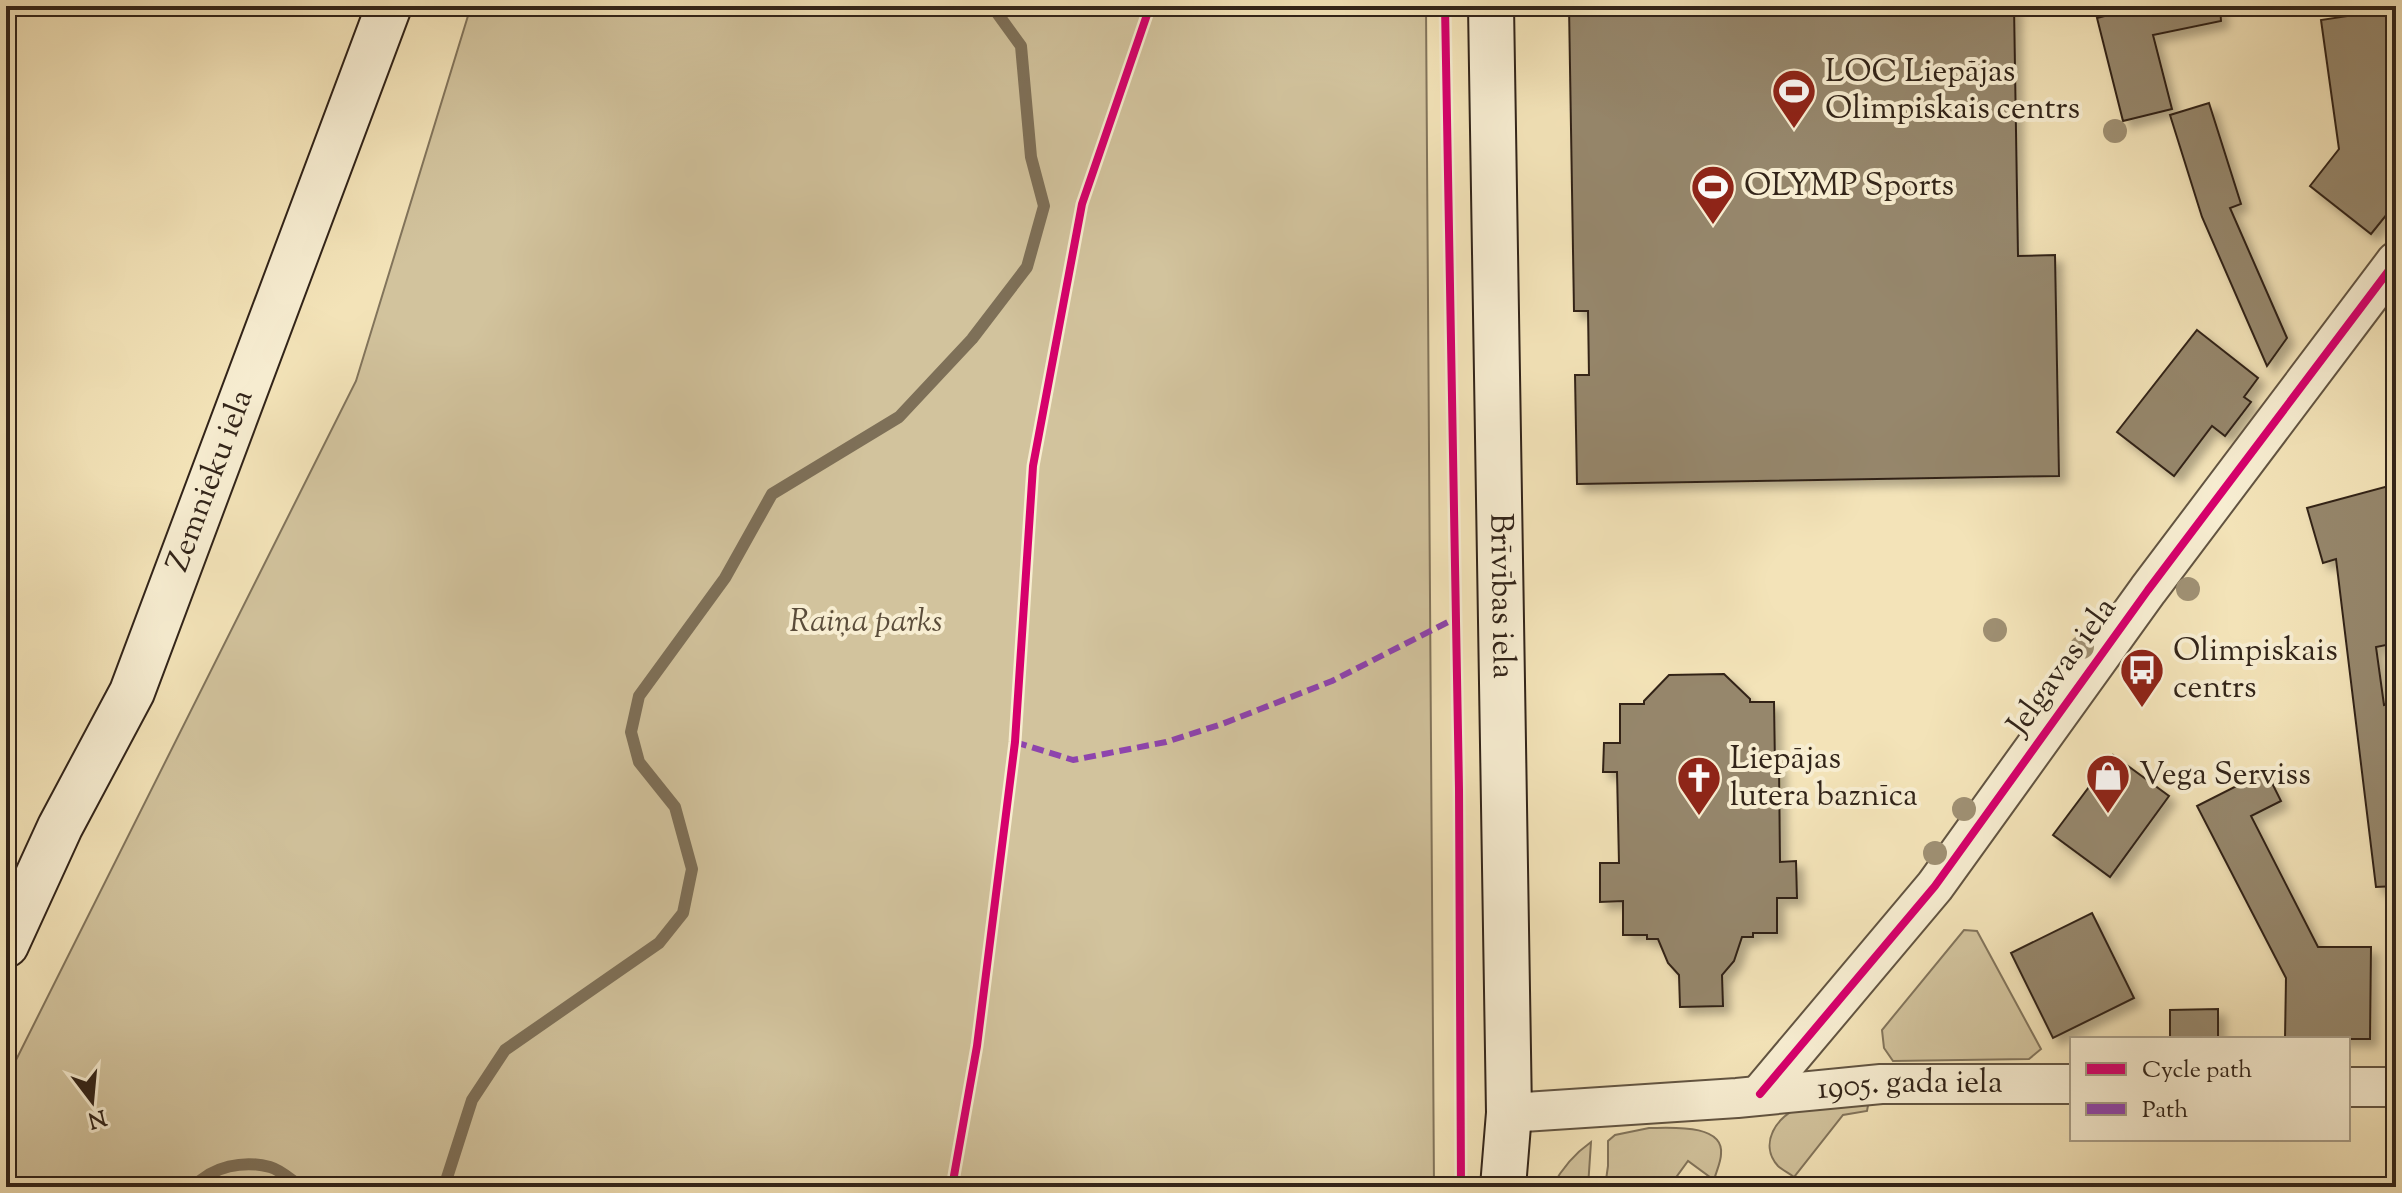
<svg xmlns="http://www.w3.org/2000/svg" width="2402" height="1193" font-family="'Sorts Mill Goudy',serif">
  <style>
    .green { fill: #d2c39d; stroke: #82745b; stroke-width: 2 }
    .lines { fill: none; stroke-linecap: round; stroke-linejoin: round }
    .stream { stroke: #7e7058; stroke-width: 12 }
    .building { fill: #96876c; stroke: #322419; stroke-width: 2; filter: url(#shadow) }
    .street-casing { stroke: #625441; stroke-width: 42 }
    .secondary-casing { stroke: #322419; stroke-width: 48 }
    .street { stroke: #f7edd1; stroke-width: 38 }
    .secondary { stroke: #f7edd1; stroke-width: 44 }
    .quiet { stroke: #8e44ad; stroke-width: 6; stroke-dasharray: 12 6; stroke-linecap: butt }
    .cycleway-casing { stroke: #f7edd1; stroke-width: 13 }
    .cycleway { stroke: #d6006c; stroke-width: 8 }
    .tree { fill: #9f9073 }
    .labels { text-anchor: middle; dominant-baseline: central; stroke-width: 8; stroke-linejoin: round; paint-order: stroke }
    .poi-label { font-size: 32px; fill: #322419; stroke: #f7edd1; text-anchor: start }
    .street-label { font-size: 32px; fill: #322419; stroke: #f7edd1 }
    .park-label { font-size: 32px; font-style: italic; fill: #5a4c3a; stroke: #f7edd1 }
  </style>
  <defs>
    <filter id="shadow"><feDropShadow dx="7" dy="7" stdDeviation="4" flood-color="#0004"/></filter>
  </defs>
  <rect width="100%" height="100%" fill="#f3e3b8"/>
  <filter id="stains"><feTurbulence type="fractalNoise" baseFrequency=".0025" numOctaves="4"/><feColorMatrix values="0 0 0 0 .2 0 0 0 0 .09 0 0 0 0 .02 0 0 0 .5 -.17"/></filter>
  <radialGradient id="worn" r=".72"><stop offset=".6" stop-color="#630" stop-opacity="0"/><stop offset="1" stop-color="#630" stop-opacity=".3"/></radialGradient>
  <g class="green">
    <path d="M 471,6 L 1426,6 L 1434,1187 L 6,1187 L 6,1080 L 356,381 Z"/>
    <path d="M 1964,930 L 1977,931 L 2041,1049 L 2029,1059 L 1893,1061 L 1884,1048 L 1882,1030 Z"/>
    <path d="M 1869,1100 L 1867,1111 L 1843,1115 L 1794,1177 C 1789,1173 1782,1170 1778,1166 C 1758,1144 1777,1115 1801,1107 C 1819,1100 1849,1102 1869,1100 Z"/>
    <path d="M 1649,1128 C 1669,1128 1724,1123 1721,1154 C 1721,1162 1716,1172 1714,1180 L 1688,1161 L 1669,1187 L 1605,1187 L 1608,1166 L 1608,1141 L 1615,1135 Z"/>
    <path d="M 1591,1142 L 1588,1187 L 1552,1187 C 1562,1168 1574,1154 1591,1142 Z"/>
  </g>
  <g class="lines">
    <g class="stream">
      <path d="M 194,1187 C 212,1166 244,1160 270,1167 C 281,1170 292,1181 302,1187"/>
      <path d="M 444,1187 L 472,1100 L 505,1050 L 659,943 L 683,913 L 692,869 L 675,807 L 639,762 L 631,732 L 639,696 L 725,578 L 772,494 L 899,417 L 972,339 L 1027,267 L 1044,206 L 1031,157 L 1021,46 L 992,6"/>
    </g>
  </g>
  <g class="building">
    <path d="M 1569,6 L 2014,6 L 2018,256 L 2055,255 L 2059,476 L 1577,484 L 1575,375 L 1589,375 L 1588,311 L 1574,311 Z"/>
    <path d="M 2143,6 L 2220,6 L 2221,21 L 2153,35 L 2172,109 L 2123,121 L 2097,18 Z"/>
    <path d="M 2347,6 L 2396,6 L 2396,203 L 2371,234 L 2310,186 L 2339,149 L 2321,20 L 2348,16 Z"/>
    <path d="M 2209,103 L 2241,204 L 2230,208 L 2287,338 L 2267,366 L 2202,217 L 2170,115 Z"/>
    <path d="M 2197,330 L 2258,378 L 2244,397 L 2251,402 L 2225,436 L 2212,426 L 2174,476 L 2117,432 Z"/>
    <path d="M 2396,484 L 2396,643 L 2376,647 L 2384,705 L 2396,703 L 2396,886 L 2376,887 L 2336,559 L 2323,563 L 2307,508 Z"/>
    <path d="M 1724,674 L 1750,699 L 1750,702 L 1774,702 L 1775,766 L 1779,765 L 1780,862 L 1796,861 L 1797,898 L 1777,898 L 1777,933 L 1753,933 L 1753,937 L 1742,937 L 1734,961 L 1722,975 L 1723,1006 L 1680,1007 L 1679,975 L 1668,963 L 1658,939 L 1647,939 L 1647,935 L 1623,935 L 1623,901 L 1600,902 L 1600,863 L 1619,863 L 1617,772 L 1603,772 L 1604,743 L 1620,743 L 1620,704 L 1644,704 L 1644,701 L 1669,675 Z"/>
    <path d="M 2113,755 L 2169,796 L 2110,877 L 2053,835 Z"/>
    <path d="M 2266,771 L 2281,801 L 2251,816 L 2318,947 L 2371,947 L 2370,1039 L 2285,1039 L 2286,978 L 2197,806 Z"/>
    <path d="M 2092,913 L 2134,998 L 2053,1038 L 2011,953 Z"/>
    <path d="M 2218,1009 L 2218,1039 L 2170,1039 L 2170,1010 Z"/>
  </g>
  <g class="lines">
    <g class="street-casing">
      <g id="street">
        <path d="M 2348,1087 L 2396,1087"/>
        <path d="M 1760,1094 L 1935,886 L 2148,590 L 2396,261"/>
        <path id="s1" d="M 1509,1113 L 1737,1098 L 1881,1084 L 2072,1084"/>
      </g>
    </g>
    <g class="secondary-casing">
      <g id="secondary">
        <path id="s2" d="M 1491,6 L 1509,1113 L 1503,1187"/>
        <path id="s3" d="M 6,945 L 60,827 L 132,692 L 389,6"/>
      </g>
    </g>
    <use href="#street" class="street"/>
    <use href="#secondary" class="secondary"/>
    <path class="quiet" d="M 1015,742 L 1073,760 L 1166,742 L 1222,724 L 1332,681 L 1456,618"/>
    <g class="cycleway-casing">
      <g id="cycleway">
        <path d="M 1445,6 L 1459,789 L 1461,1187"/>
        <path d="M 1760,1094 L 1935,886 L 2148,590 L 2396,261"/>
        <path d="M 952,1187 L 977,1046 L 1015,742 L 1033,466 L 1082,204 L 1150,6"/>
      </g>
    </g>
    <use href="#cycleway" class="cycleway"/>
  </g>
  <g class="tree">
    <circle cx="2115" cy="131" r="12"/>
    <circle cx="2188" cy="589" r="12"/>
    <circle cx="1995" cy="630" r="12"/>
    <circle cx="2082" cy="647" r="12"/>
    <circle cx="1964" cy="809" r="12"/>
    <circle cx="1935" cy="853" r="12"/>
  </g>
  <defs>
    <g id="stadium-pin" transform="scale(2.3)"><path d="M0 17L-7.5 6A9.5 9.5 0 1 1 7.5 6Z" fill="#8f2418" stroke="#f7edd1"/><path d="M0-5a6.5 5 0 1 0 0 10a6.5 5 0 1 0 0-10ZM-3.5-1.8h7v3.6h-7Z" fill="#fff"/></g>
    <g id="bus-pin" transform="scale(2.3)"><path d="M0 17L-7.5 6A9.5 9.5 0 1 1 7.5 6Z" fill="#8f2418" stroke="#f7edd1"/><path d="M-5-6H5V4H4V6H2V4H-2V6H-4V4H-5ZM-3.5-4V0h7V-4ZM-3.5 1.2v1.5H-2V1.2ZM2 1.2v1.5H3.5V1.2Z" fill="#fff"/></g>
    <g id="shop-pin" transform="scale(2.3)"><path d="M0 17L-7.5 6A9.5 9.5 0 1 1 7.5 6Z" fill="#8f2418" stroke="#f7edd1"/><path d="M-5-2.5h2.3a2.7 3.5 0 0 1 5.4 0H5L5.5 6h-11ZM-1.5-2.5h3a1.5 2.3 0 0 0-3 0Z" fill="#fff"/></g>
    <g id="church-pin" transform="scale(2.3)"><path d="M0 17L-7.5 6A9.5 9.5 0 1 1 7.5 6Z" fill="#8f2418" stroke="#f7edd1"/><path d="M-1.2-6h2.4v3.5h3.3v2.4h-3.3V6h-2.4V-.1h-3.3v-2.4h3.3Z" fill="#fff"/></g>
  </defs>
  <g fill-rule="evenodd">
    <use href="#stadium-pin" x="1794" y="91"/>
    <use href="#stadium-pin" x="1713" y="187"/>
    <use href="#bus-pin" x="2142" y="670"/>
    <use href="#shop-pin" x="2108" y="776"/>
    <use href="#church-pin" x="1699" y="778"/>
  </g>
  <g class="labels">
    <g class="poi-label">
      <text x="1825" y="73">LOC Liepājas<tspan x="1825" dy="37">Olimpiskais centrs</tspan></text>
      <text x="1744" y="187">OLYMP Sports</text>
      <text x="2173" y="652">Olimpiskais<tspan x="2173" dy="37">centrs</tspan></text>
      <text x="1730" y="760">Liepājas<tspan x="1730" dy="37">lutera baznīca</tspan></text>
      <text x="2139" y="776">Vega Serviss</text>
    </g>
    <g class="street-label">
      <text stroke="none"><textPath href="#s3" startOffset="508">Zemnieku iela</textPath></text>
      <text stroke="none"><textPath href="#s2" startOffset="590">Brīvības iela</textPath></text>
      <text transform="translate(2063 667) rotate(-54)">Jelgavas iela</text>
      <text stroke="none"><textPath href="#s1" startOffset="402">1905. gada iela</textPath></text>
    </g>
    <g class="park-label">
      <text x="866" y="623">Raiņa parks</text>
    </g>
  </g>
  <rect width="2402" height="1193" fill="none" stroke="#f3e3b8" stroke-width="32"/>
  <rect x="8" y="8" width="2386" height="1177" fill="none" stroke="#322419" stroke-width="4"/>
  <rect x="16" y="16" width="2370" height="1161" fill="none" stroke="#322419" stroke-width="2"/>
  <rect x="2070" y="1037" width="280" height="104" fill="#f7edd1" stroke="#a89d87" stroke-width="2"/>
  <rect x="2086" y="1063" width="40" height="12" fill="#d6006c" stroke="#a89d87" stroke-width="2"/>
  <text x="2142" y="1077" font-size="24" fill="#322419">Cycle path</text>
  <rect x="2086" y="1103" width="40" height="12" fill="#8e44ad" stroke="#a89d87" stroke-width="2"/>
  <text x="2142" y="1117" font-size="24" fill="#322419">Path</text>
  <g transform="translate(92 1101) rotate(164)" stroke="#f7edd1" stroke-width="6" paint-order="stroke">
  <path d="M0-6L14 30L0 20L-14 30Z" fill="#322419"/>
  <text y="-12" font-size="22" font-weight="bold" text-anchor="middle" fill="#322419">N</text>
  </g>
  <rect width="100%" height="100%" filter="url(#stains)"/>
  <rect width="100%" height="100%" fill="url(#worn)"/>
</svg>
